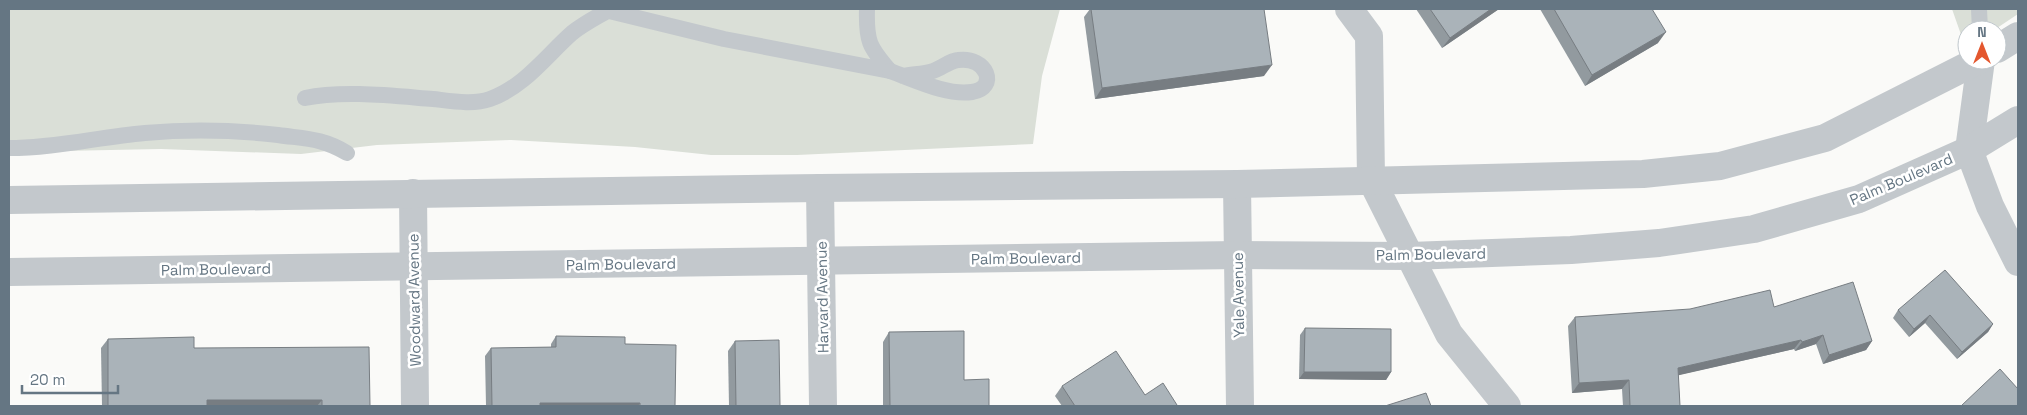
<svg xmlns="http://www.w3.org/2000/svg" width="2027" height="415" font-family="'Space Grotesk',sans-serif">
  <style>
    .green { fill: #dadfd7 }
    .lines { fill: none; stroke-linecap: round; stroke-linejoin: round }
    .service { stroke: #c3c8cc; stroke-width: 16 }
    .minor { stroke: #c3c8cc; stroke-width: 28 }
    .tertiary { stroke: #c3c8cc; stroke-width: 28 }
    .wall { fill: #929a9f }
    .shaded-wall { fill: #777d82 }
    .building { fill: #aab3b9; stroke: #777d82 }
    .labels { text-anchor: middle; dominant-baseline: central; stroke-width: 5; stroke-linejoin: round; paint-order: stroke }
    .street-label { font-size: 15px; fill: #657683; stroke: #fff }
  </style>
  <rect width="100%" height="100%" fill="#fafaf8"/>
  <g class="green">
    <path d="M 9,9 L 1060,9 L 1042,76 L 1033,144 L 797,155 L 711,155 L 635,147 L 511,140 L 377,145 L 301,154 L 161,149 L 9,152 Z"/>
    <path d="M 1952,9 L 2018,9 L 2018,14 L 1994,30 L 1967,30 L 1965,46 Z"/>
  </g>
  <g class="lines">
    <g class="service">
      <path d="M 601,9 L 724,39 L 890,71 C 869,47 866,41 867,9"/>
      <path d="M 1979,9 L 1980,30"/>
      <path d="M 890,71 C 913,79 947,96 972,92 C 999,88 987,56 958,60 C 949,61 942,68 933,71 C 924,74 913,74 903,76"/>
      <path d="M 305,98 C 343,90 394,96 433,99 C 451,101 473,105 490,99 C 524,87 546,56 572,33 C 583,24 595,18 607,11"/>
      <path d="M 9,148 C 55,148 99,137 145,133 C 189,129 234,130 278,135 C 306,139 322,138 347,153"/>
    </g>
    <g class="minor">
      <path d="M 1349,9 L 1369,36 L 1371,179 L 1449,334 L 1507,406"/>
      <path d="M 1981,60 L 1969,150 L 1990,206 L 2018,262"/>
      <path d="M 1237,184 L 1240,406"/>
      <path d="M 820,188 L 823,406"/>
      <path d="M 413,193 L 415,406"/>
    </g>
    <g class="tertiary">
      <path d="M 1997,49 L 2018,36"/>
      <path d="M 9,200 L 820,188 L 1237,184 L 1643,174 L 1720,166 L 1825,138 L 1979,60"/>
      <path d="M 9,272 L 1238,255 L 1410,256 L 1571,250 L 1659,243 L 1754,229 L 1859,199 L 1969,150 L 2018,120"/>
    </g>
  </g>
  <g class="wall">
    <path d="M 1090,9 L 1264,9 L 1264,76 L 1095,99 L 1084,17 Z"/>
    <path d="M 1416,9 L 1499,9 L 1442,48 Z"/>
    <path d="M 1540,9 L 1652,9 L 1658,43 L 1585,86 Z"/>
    <path d="M 1774,307 L 1872,341 L 1866,350 L 1823,364 L 1816,344 L 1795,351 L 1794,349 L 1678,375 L 1680,406 L 1623,406 L 1622,389 L 1572,393 L 1568,326 L 1575,317 Z"/>
    <path d="M 1898,310 L 1993,324 L 1988,332 L 1957,359 L 1925,323 L 1909,337 L 1893,318 Z"/>
    <path d="M 1305,328 L 1391,372 L 1386,380 L 1299,379 L 1300,335 Z"/>
    <path d="M 889,332 L 964,380 L 989,406 L 883,406 L 883,342 Z"/>
    <path d="M 556,336 L 625,344 L 675,406 L 486,406 L 485,356 L 491,348 L 551,347 L 551,344 Z"/>
    <path d="M 108,339 L 194,348 L 370,406 L 102,406 L 101,348 Z"/>
    <path d="M 735,341 L 780,406 L 729,406 L 728,351 Z"/>
    <path d="M 1062,386 L 1145,395 L 1177,405 L 1177,406 L 1062,406 L 1055,396 Z"/>
  </g>
  <g class="shaded-wall">
    <path d="M 1491,9 L 1499,9 L 1442,48 L 1450,38 Z"/>
    <path d="M 1666,32 L 1658,43 L 1585,86 L 1592,75 Z"/>
    <path d="M 1272,65 L 1264,76 L 1095,99 L 1102,88 Z"/>
    <path d="M 1930,315 L 1925,323 L 1909,337 L 1914,329 Z"/>
    <path d="M 1993,324 L 1988,332 L 1957,359 L 1962,352 Z"/>
    <path d="M 1823,335 L 1816,344 L 1795,351 L 1802,342 Z"/>
    <path d="M 1801,340 L 1794,349 L 1671,377 L 1678,368 Z"/>
    <path d="M 1872,341 L 1866,350 L 1823,364 L 1829,355 Z"/>
    <path d="M 1304,372 L 1391,372 L 1386,380 L 1299,379 Z"/>
    <path d="M 1629,380 L 1622,389 L 1572,393 L 1579,383 Z"/>
    <path d="M 207,400 L 322,400 L 317,406 L 203,406 Z"/>
    <path d="M 540,403 L 640,403 L 638,406 L 538,406 Z"/>
  </g>
  <g class="building">
    <path d="M 1091,9 L 1264,9 L 1272,65 L 1102,88 Z"/>
    <path d="M 1430,9 L 1491,9 L 1450,38 Z"/>
    <path d="M 1554,9 L 1652,9 L 1666,32 L 1592,75 Z"/>
    <path d="M 1945,270 L 1993,324 L 1962,352 L 1930,315 L 1914,329 L 1898,310 Z"/>
    <path d="M 1853,282 L 1872,341 L 1829,355 L 1823,335 L 1802,342 L 1801,340 L 1678,368 L 1680,406 L 1630,406 L 1629,380 L 1579,383 L 1575,317 L 1690,309 L 1770,290 L 1774,307 Z"/>
    <path d="M 1305,328 L 1391,329 L 1391,372 L 1304,372 Z"/>
    <path d="M 964,331 L 964,380 L 989,379 L 989,406 L 890,406 L 889,332 Z"/>
    <path d="M 556,336 L 625,337 L 625,344 L 676,345 L 675,406 L 640,406 L 640,403 L 540,403 L 540,406 L 492,406 L 491,348 L 556,347 Z"/>
    <path d="M 194,337 L 194,348 L 369,347 L 370,406 L 322,406 L 322,400 L 207,400 L 207,406 L 108,406 L 108,339 Z"/>
    <path d="M 779,340 L 780,406 L 736,406 L 735,341 Z"/>
    <path d="M 1116,351 L 1145,395 L 1163,383 L 1177,405 L 1176,406 L 1075,406 L 1062,386 Z"/>
    <path d="M 2000,369 L 2018,389 L 2018,406 L 1961,406 Z"/>
    <path d="M 1426,393 L 1431,406 L 1385,406 Z"/>
  </g>
  <g class="labels">
    <g class="street-label">
      <text transform="translate(1901 179) rotate(-23)">Palm Boulevard</text>
      <text transform="translate(1431 254) rotate(-1)">Palm Boulevard</text>
      <text transform="translate(1026 258) rotate(-1)">Palm Boulevard</text>
      <text transform="translate(621 264) rotate(-1)">Palm Boulevard</text>
      <text transform="translate(216 269) rotate(-1)">Palm Boulevard</text>
      <text transform="translate(1238 295) rotate(-91)">Yale Avenue</text>
      <text transform="translate(822 297) rotate(-91)">Harvard Avenue</text>
      <text transform="translate(414 300) rotate(-91)">Woodward Avenue</text>
    </g>
  </g>
  <rect width="2027" height="415" fill="none" stroke="#657683" stroke-width="20"/>
  <g transform="translate(1982 45)"><circle r="24" fill="#ffffff" stroke="#c1c8cd"/>
  <path d="M0-4L9 19L0 12L-9 19Z" fill="#e4572e"/>
  <text y="-8" font-size="14" font-weight="bold" text-anchor="middle" fill="#657683">N</text>
  </g>
  <path d="M22 385v8h96v-8" fill="none" stroke="#657683" stroke-width="2.5"/>
  <text x="30" y="385" font-size="15" fill="#657683" stroke="#ffffff" stroke-width="4" paint-order="stroke">20 m</text>
</svg>
